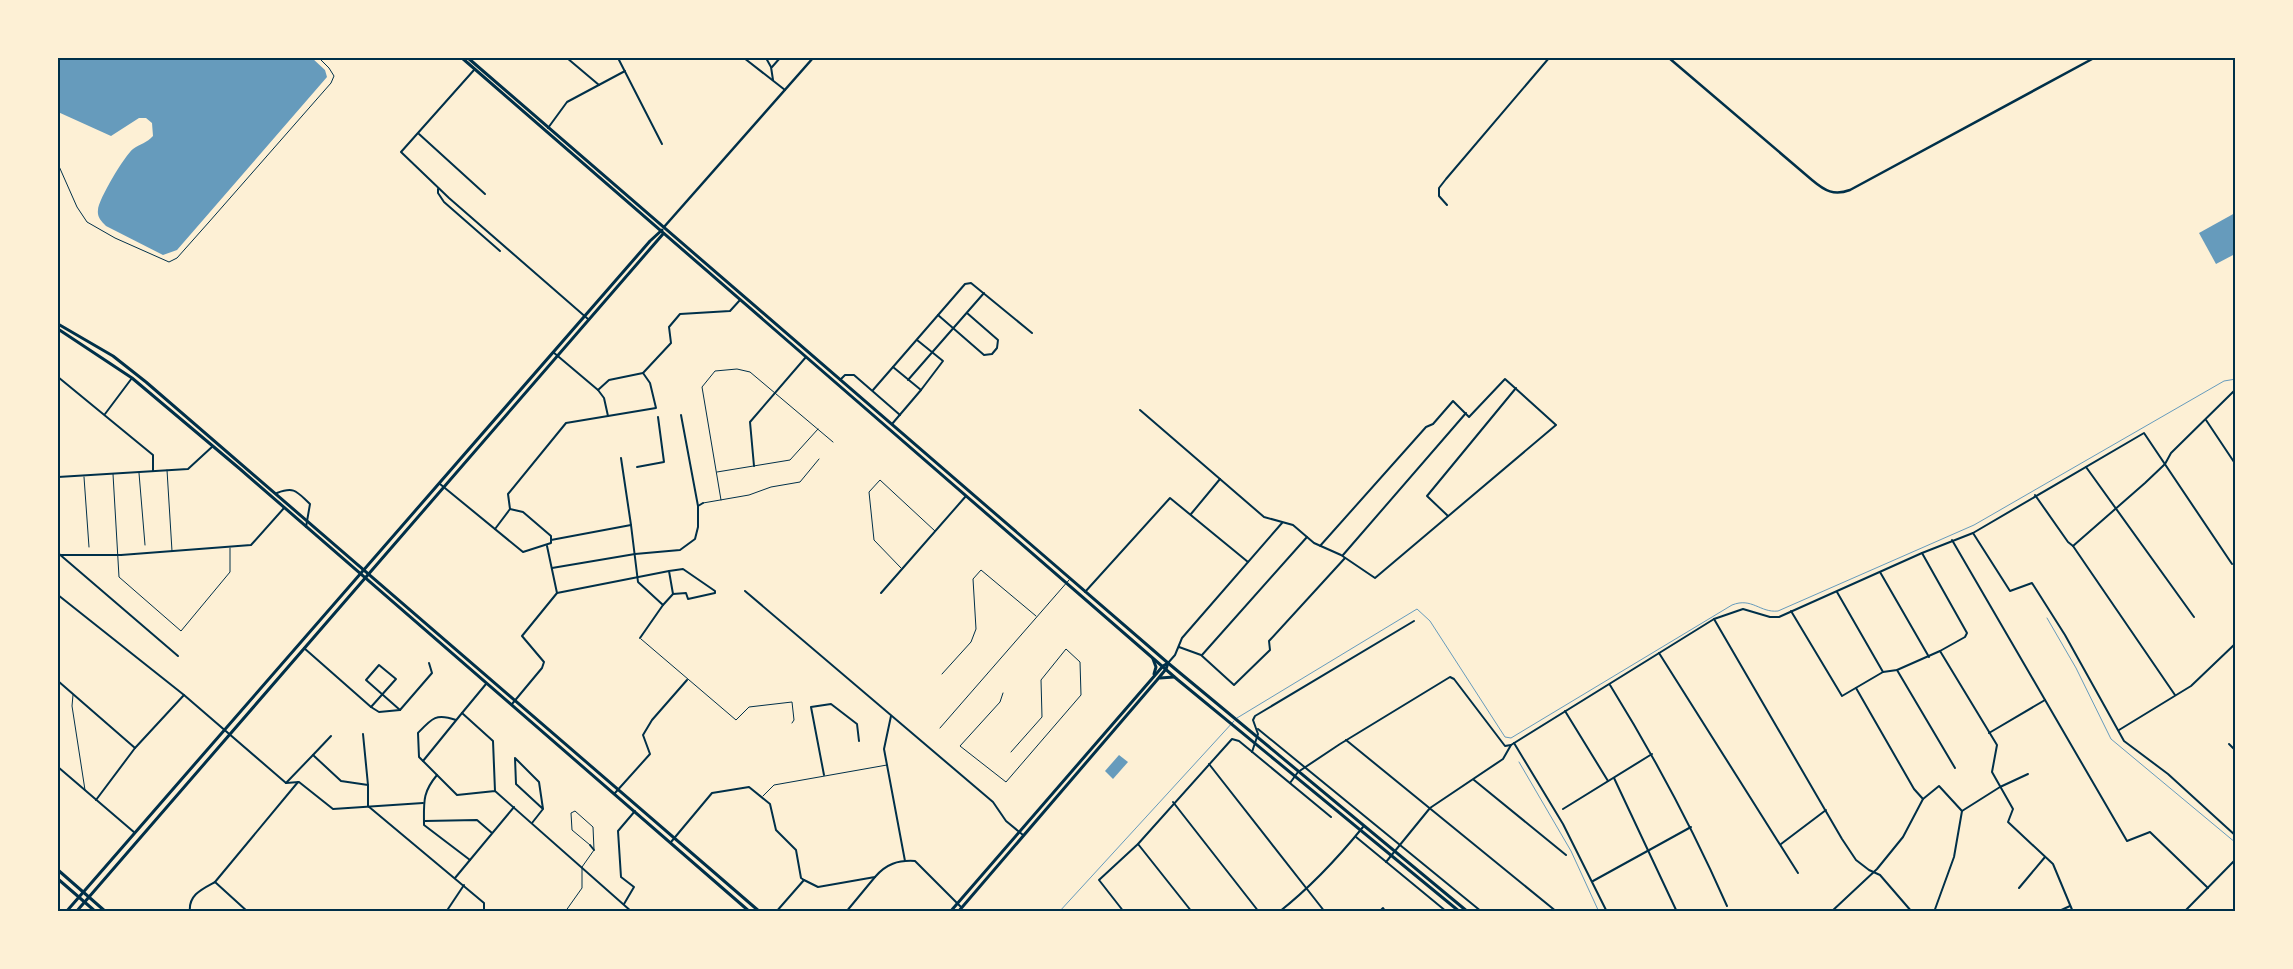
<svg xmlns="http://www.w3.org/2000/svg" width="2293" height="969" font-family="Lora,serif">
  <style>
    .water { fill: #669bbc }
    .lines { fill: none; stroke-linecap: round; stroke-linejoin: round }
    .stream { stroke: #669bbc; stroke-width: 1 }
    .service { stroke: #003049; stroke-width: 1 }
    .pedestrian { stroke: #003049; stroke-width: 1 }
    .minor { stroke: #003049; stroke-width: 2 }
    .tertiary { stroke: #003049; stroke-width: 2.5 }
    .secondary { stroke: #003049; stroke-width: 3 }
    .primary { stroke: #003049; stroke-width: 3 }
    .neatline { fill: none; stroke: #003049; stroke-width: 2 }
  </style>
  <rect width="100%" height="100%" fill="#fdf0d5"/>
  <g class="water">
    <path d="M 58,58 L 312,58 L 325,70 L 327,77 L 177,250 L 163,255 L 106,226 C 101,221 97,217 98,210 C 98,200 125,155 133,149 C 140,144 147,143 153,136 L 152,123 L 146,118 L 139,118 L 111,136 L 58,112 Z"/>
    <path d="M 2235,213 L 2235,254 L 2216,264 L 2199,233 Z"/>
    <path d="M 1119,755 L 1128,762 L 1113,779 L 1105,771 Z"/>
  </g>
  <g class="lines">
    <g class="stream">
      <path d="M 2047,618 L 2076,668 L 2111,739 L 2236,843"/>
      <path d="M 1237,718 L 1417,609 L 1430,621 L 1505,737 L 1511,738 L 1732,605 C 1752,597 1760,613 1778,611 L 1974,525 L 2224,381 L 2236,379"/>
      <path d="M 1519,762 L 1571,851 L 1599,912"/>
      <path d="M 1059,912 L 1234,721"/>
    </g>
    <g class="service">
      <path d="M 167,470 L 172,551"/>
      <path d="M 717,472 L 790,460 L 818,429"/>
      <path d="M 139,473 L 145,545"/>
      <path d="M 113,474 L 119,577 L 181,631 L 230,572 L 230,548"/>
      <path d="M 84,477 L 89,547"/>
      <path d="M 721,500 L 702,387 L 715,371 L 737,369 L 750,372 L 833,442"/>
      <path d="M 703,503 L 749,495 L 771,487 L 800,482 L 819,459"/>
      <path d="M 901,568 L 874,540 L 869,492 L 880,480 L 935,531"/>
      <path d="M 641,639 L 736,720 L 749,707 L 792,702 L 794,720 L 792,723"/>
      <path d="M 942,674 L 971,642 L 976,629 L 973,579 L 981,570 L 1036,616"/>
      <path d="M 1003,693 L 1000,702 L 960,746 L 1006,782 L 1081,695 L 1080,662 L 1066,649 L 1041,680 L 1042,717 L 1011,752"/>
      <path d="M 73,695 L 72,706 L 85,790"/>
      <path d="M 940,728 L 1069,580"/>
      <path d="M 763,796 L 774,785 L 887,765"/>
      <path d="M 565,912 L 582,888 L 582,867 L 594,850 L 593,827 L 575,811 L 571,813 L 572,830 L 590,845"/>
    </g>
    <path class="pedestrian" d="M 58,164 L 77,207 L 87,222 L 115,238 L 169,262 L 177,258 L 209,222 L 331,83 L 334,76 L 329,68 L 319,58"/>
    <g class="minor">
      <path d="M 567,58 L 599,85"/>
      <path d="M 618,58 L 662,144"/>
      <path d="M 744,58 L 785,90"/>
      <path d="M 766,58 L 771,67 L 773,80"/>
      <path d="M 772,67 L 780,58"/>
      <path d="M 474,70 L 401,152 L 449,198 L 588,319"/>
      <path d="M 548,128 L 567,102 L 625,71"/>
      <path d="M 419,134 L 485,194"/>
      <path d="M 438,189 L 438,193 L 444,202 L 500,251"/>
      <path d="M 1447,205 L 1439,196 L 1439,188 L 1446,179 L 1549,58"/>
      <path d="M 938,315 L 984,355 L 992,354 L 997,348 L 998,340 L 967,313"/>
      <path d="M 917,340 L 943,361 L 921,390"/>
      <path d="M 553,352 L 598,390 L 604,398 L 608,416"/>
      <path d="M 58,377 L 153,455 L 153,471"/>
      <path d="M 840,380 L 845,375 L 854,375 L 900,415"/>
      <path d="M 908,380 L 984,293"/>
      <path d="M 598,390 L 609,380 L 643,373 L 671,343 L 669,327 L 680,314 L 730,311 L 740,300"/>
      <path d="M 873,390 L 893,367"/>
      <path d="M 1140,410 L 1264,517 L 1293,525 L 1314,543 L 1341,555 L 1375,578 L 1556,425 L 1505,379 L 1469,417 L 1453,401 L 1433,424 L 1426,427 L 1320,546"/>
      <path d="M 105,414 L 132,378"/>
      <path d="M 681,415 L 698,506"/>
      <path d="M 2206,420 L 2236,465"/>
      <path d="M 892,424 L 921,390 L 893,367 L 965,284 L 971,283 L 1032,333"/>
      <path d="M 754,466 L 750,422 L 806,357"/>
      <path d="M 637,467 L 664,462 L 658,417"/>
      <path d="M 2086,467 L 2194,617"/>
      <path d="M 58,477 L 188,469 L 213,446"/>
      <path d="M 440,484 L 523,552 L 551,543 L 551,540 L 631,525 L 621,458"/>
      <path d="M 277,493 C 295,486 297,492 310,504 L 306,527"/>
      <path d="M 2035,495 L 2068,542 L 2073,546 L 2175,695"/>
      <path d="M 510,509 L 523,512 L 551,536 L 551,539"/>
      <path d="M 1191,514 L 1220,479"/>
      <path d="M 1448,516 L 1427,496 L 1516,388"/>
      <path d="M 631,525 L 638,582 L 663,605 L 640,638"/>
      <path d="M 495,529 L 510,509 L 508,494 L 566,423 L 656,408 L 650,383 L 643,373"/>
      <path d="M 1973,533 L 2010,591 L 2032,583 L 2065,635 L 2124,741 L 2168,774 L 2236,836"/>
      <path d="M 1952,540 L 2127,841 L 2150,832 L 2208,888"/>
      <path d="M 2073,546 L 2145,483 L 2165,464 L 2171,453 L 2236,389"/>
      <path d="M 58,553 L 178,656"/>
      <path d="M 59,555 L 121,555 L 251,545 L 284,508"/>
      <path d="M 1343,555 L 1466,413"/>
      <path d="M 552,568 L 635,554 L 680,550 L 695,539 L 698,527 L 698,506 L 703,503"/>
      <path d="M 683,569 L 715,591 L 715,593 L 688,599 L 686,593 L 673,594 L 669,571 Z"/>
      <path d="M 1880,572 L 1929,657"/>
      <path d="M 745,591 L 993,802 L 1006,821 L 1023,835"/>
      <path d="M 1085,592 L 1170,498 L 1248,562"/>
      <path d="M 1837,592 L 1883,672"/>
      <path d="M 557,593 L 669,571"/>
      <path d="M 881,593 L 966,496"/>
      <path d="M 58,595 L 184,695 L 286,783 L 299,782 L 333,809 L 423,803"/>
      <path d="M 663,605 L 673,594"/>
      <path d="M 1791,611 L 1842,696 L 1883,672 L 1897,670 L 1940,651 L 1965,637 L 1967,633 L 1922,553"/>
      <path d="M 1714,619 L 1842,839 L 1856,860 L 1869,870 L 1880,875 L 1912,912"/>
      <path d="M 1179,647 L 1201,655 L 1234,685 L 1270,650 L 1269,641 L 1345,558"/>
      <path d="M 304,648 L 371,707 L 396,679 L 379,665 L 366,680 L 400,710"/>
      <path d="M 1940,651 L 1997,745 L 1992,772 L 2013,809 L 2008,822 L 2053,864 L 2073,912"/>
      <path d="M 1659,653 L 1798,873"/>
      <path d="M 1202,655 L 1307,537"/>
      <path d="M 1168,663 L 1175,655 L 1182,638 L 1282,523"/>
      <path d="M 1897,670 L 1955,768"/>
      <path d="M 58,681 L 135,748"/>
      <path d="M 1610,685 C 1654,756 1693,829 1727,906"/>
      <path d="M 1856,688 L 1914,789 L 1923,799"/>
      <path d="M 512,704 L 542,668 L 544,662 L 522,636 L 557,593 L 547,546"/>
      <path d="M 371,707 L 379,712 L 400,710 L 432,673 L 429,663"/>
      <path d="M 1565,711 L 1608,781"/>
      <path d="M 462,713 L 486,684"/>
      <path d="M 891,716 L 884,749 L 905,861"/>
      <path d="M 1258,729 L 1482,912"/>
      <path d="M 2119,730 L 2191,686 L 2236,643"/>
      <path d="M 1989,733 L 2045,700"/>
      <path d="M 1346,740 L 1557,912"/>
      <path d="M 1514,743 L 1563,824 L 1607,912"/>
      <path d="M 2229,744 L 2236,751"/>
      <path d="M 1252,752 L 1258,734 L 1253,720 L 1255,716 L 1414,621"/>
      <path d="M 313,755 L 331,736"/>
      <path d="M 423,761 L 419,757 L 418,733 C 432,718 436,713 456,720"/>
      <path d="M 1209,764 L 1325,912"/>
      <path d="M 58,767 L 135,833"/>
      <path d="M 437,775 C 422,793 424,802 424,825 L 470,860"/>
      <path d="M 824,775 L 811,707 L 831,704 L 857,724 L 859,741"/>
      <path d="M 1614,778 L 1677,912"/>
      <path d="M 1474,780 L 1566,855"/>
      <path d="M 286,783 L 313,755 L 341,781 L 368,785 L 363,734"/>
      <path d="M 1290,783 L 1298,772 L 1340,744 L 1450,677 L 1454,679 L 1505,746 L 1511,745 L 1714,619 L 1743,609 L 1770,617 L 1779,617 L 1922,553 L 1973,533 L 2144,433 L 2232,564"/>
      <path d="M 368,785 L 368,806 L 484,903 L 484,912"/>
      <path d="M 495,791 L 493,741 L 462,713 L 423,761 L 457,795 L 495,791 L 632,912"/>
      <path d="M 615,793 L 650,754 L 643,735 L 652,720 L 687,680"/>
      <path d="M 96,800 L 135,748 L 184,695"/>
      <path d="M 1173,802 L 1259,912"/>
      <path d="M 1563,809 L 1652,754"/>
      <path d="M 1962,811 L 2000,787 L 2028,774"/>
      <path d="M 425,821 L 477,820 L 492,833"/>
      <path d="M 532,823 L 543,809 L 539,782 L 515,758 L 516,784 L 543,809"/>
      <path d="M 1356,837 L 1447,912"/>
      <path d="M 671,842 L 712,793 L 749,787 L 770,804 L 776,830 L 796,850 L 801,878 L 804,880"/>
      <path d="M 1138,844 L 1192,912"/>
      <path d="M 1781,844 L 1826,810"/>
      <path d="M 590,845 L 594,850"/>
      <path d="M 1386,862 L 1430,808 L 1503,759 L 1511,745"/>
      <path d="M 455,878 L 514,807"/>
      <path d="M 804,880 L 818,887 L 875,877 C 886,864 898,860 915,861 L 961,907"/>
      <path d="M 1593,881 L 1691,827"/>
      <path d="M 215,882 L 248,912"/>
      <path d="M 2019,888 L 2045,857"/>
      <path d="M 624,904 L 634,887 L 621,877 L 618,831 L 635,811"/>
      <path d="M 190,912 C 188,895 202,889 215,882 L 298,782"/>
      <path d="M 446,912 L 464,885"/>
      <path d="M 776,912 L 804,880"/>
      <path d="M 846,912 L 875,877"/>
      <path d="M 1124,912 L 1099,880 L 1138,844 L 1232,739 L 1239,741 L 1331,817"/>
      <path d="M 1279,912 C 1312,886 1337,859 1363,827"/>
      <path d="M 1379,912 L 1383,908 L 1386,912"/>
      <path d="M 1831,912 L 1877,869 L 1903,837 L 1923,799 L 1939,786 L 1962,811"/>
      <path d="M 1934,912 L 1954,857 L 1962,811"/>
      <path d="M 2057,912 L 2070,906"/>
      <path d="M 2184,912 L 2236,859"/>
    </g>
    <g class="tertiary">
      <path d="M 1669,58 L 1812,180 C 1825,191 1834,196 1850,190 L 2094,58"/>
      <path d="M 664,227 L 813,58"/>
    </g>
    <g class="secondary">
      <path d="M 462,58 L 1178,680 L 1460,912"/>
      <path d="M 468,58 L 1168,663 L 1468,912"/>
      <path d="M 58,324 L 113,356 L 146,382 L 760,912"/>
      <path d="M 58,329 L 132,378 L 240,469 L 750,912"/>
      <path d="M 1153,659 L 1156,667 L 1154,674"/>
      <path d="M 1160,678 L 1174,677"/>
      <path d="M 66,912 L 650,241 L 662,230"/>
      <path d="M 76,912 L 663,234"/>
      <path d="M 950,912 L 1163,666 L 1168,663"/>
      <path d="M 958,912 L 1157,680 L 1166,669 L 1168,663"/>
    </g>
    <g class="primary">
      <path d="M 58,870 L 106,912"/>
      <path d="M 58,879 L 96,912"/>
    </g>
  </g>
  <rect width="2293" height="969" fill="none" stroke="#fdf0d5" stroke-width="118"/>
  <rect x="59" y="59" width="2175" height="851" class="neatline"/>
</svg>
